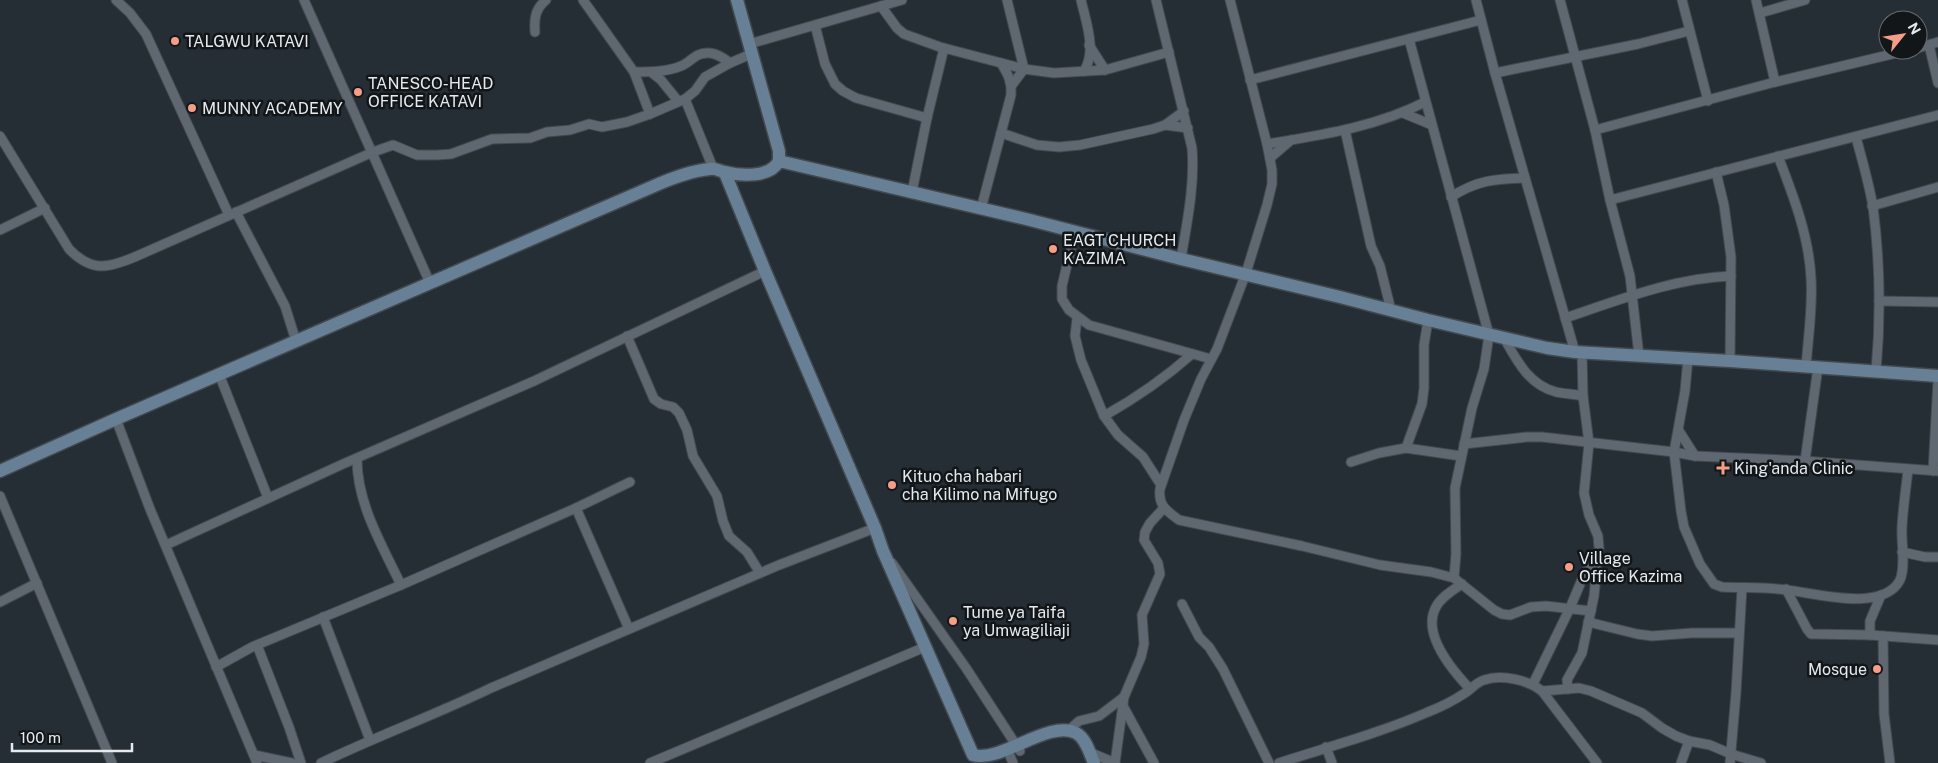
<svg xmlns="http://www.w3.org/2000/svg" width="1938" height="763" font-family="'Public Sans',sans-serif">
  <style>
    .lines { fill: none; stroke-linecap: round; stroke-linejoin: round }
    .street-casing { stroke: #42494f; stroke-width: 11 }
    .secondary-casing { stroke: #42494f; stroke-width: 15 }
    .street { stroke: #5f6870; stroke-width: 9 }
    .secondary { stroke: #688095; stroke-width: 12 }
    .poi-dot { fill: #f49e88; stroke: #121619; stroke-width: 2 }
    .labels { text-anchor: middle; dominant-baseline: central; stroke-width: 5; stroke-linejoin: round; paint-order: stroke }
    .poi-label { font-size: 16px; fill: #e4eaee; stroke: #121619; text-anchor: start }
  </style>
  <rect width="100%" height="100%" fill="#262e35"/>
  <g class="lines">
    <g class="street-casing">
      <g id="street">
        <path d="M 116,0 L 130,13 L 146,34 L 229,215"/>
        <path d="M 304,0 L 430,283"/>
        <path d="M 583,0 L 634,72 L 650,114"/>
        <path d="M 1007,0 L 1024,69 L 1012,85"/>
        <path d="M 1081,0 C 1086,22 1097,51 1084,71"/>
        <path d="M 1156,0 L 1192,148 C 1195,185 1187,222 1181,259"/>
        <path d="M 1230,0 L 1267,144 L 1272,170 L 1272,184 L 1267,205 L 1246,273 L 1217,349 L 1201,379 L 1184,420 L 1160,489 C 1158,506 1167,511 1179,520 L 1302,546 L 1380,565 L 1431,572 L 1454,578 L 1494,610 L 1502,614 L 1510,615 L 1531,607 L 1546,606 L 1591,611"/>
        <path d="M 1476,0 L 1495,73 L 1575,352"/>
        <path d="M 1560,0 L 1595,130 L 1610,200 L 1630,276 L 1639,356"/>
        <path d="M 1682,0 L 1708,101"/>
        <path d="M 1756,0 L 1775,82"/>
        <path d="M 881,6 L 897,28 L 904,34 L 940,47 L 1024,69 L 1054,73 L 1105,70 L 1169,52"/>
        <path d="M 1760,13 L 1805,0"/>
        <path d="M 815,25 L 825,64 L 835,84 L 843,91 L 856,98 L 927,118"/>
        <path d="M 535,32 C 534,19 535,9 546,0"/>
        <path d="M 1409,39 L 1489,335 L 1484,369 L 1472,408 L 1455,488 L 1456,554 L 1454,578"/>
        <path d="M 749,44 L 902,0"/>
        <path d="M 1089,45 L 1105,70"/>
        <path d="M 1929,45 L 1938,83"/>
        <path d="M 1918,48 L 1938,42"/>
        <path d="M 634,72 C 649,72 667,72 681,66 C 687,64 692,58 698,55 C 710,50 720,55 730,63"/>
        <path d="M 651,72 L 661,80 L 678,101"/>
        <path d="M 1495,73 L 1638,44 L 1689,31"/>
        <path d="M 1250,80 L 1481,20"/>
        <path d="M 685,99 L 713,168"/>
        <path d="M 1403,113 L 1432,125"/>
        <path d="M 1165,125 L 1188,128"/>
        <path d="M 1345,130 L 1371,246 L 1380,266 L 1391,310"/>
        <path d="M 1595,130 L 1775,82 L 1909,50"/>
        <path d="M 1001,133 L 1037,145 L 1059,147 L 1080,145 L 1153,129 L 1165,125 L 1184,111"/>
        <path d="M 0,136 L 69,249 C 92,273 109,268 137,256 L 373,152 L 393,145 L 417,155 L 437,155 L 451,154 L 492,139 L 530,138 L 547,132 L 570,130 L 589,124 L 602,127 L 627,122 L 650,114 L 685,99 L 695,91 L 705,77 L 730,63 L 751,54"/>
        <path d="M 1856,137 C 1862,160 1869,183 1873,207 C 1880,261 1881,316 1876,371"/>
        <path d="M 1267,144 C 1321,135 1376,127 1425,102"/>
        <path d="M 1778,156 C 1793,195 1809,236 1811,278 C 1813,307 1808,338 1806,367"/>
        <path d="M 1270,158 L 1291,140"/>
        <path d="M 1716,172 L 1724,205 L 1731,257 L 1730,361"/>
        <path d="M 912,192 L 927,118 L 944,48"/>
        <path d="M 1451,197 C 1477,180 1495,179 1525,178"/>
        <path d="M 1610,200 L 1938,115"/>
        <path d="M 1872,206 L 1938,187"/>
        <path d="M 981,209 L 1011,95 C 1012,82 1008,74 1001,63"/>
        <path d="M 236,212 L 285,306 L 296,341"/>
        <path d="M 0,230 L 45,208"/>
        <path d="M 1075,231 L 1062,286 L 1062,299 L 1069,310 L 1089,325 L 1211,359"/>
        <path d="M 1879,301 L 1938,302"/>
        <path d="M 1077,318 L 1075,336 L 1081,360 L 1104,416 L 1118,435 L 1143,457 L 1161,485"/>
        <path d="M 1565,318 C 1619,300 1674,278 1731,276"/>
        <path d="M 627,336 L 654,399 L 661,404 L 673,407 L 679,413 L 687,430 L 693,456 L 717,496 L 723,521 L 729,536 L 747,552 L 760,573"/>
        <path d="M 1504,338 C 1517,361 1529,385 1556,392 C 1565,394 1575,394 1583,396"/>
        <path d="M 1688,358 L 1685,391 L 1674,452 L 1681,511 L 1684,527 L 1700,564 L 1714,584 L 1722,587 C 1744,588 1766,587 1787,590 C 1815,593 1883,613 1900,580 C 1906,567 1901,541 1902,527 C 1903,508 1906,488 1908,470"/>
        <path d="M 219,374 L 268,498"/>
        <path d="M 1104,416 C 1136,398 1165,378 1192,354"/>
        <path d="M 116,419 L 150,509 L 257,763"/>
        <path d="M 1679,431 L 1695,456"/>
        <path d="M 1464,444 L 1527,437 L 1542,437 L 1674,452 L 1695,456 L 1805,461 L 1938,471"/>
        <path d="M 1406,448 L 1422,404 L 1424,388 L 1424,345 L 1428,320"/>
        <path d="M 357,459 C 357,504 382,545 401,585"/>
        <path d="M 1805,461 L 1818,367"/>
        <path d="M 1351,462 L 1379,453 L 1406,448 L 1461,456"/>
        <path d="M 1933,471 L 1938,381"/>
        <path d="M 0,496 L 112,763"/>
        <path d="M 576,508 L 629,629"/>
        <path d="M 166,545 L 343,464 L 534,381 L 765,271"/>
        <path d="M 1902,552 L 1925,557 L 1938,557"/>
        <path d="M 892,563 L 966,668 L 1020,751"/>
        <path d="M 1462,584 C 1453,590 1441,597 1436,607 C 1421,634 1453,671 1470,689"/>
        <path d="M 1786,589 L 1807,629 L 1811,634 L 1870,635 L 1938,640"/>
        <path d="M 0,602 L 37,583"/>
        <path d="M 1182,604 L 1199,637 L 1209,647 L 1223,669 L 1269,763"/>
        <path d="M 323,617 L 370,740"/>
        <path d="M 1588,622 L 1637,634 L 1652,636 L 1692,633 L 1739,633"/>
        <path d="M 1870,635 L 1870,621 L 1881,595"/>
        <path d="M 1883,636 L 1884,714 L 1890,763"/>
        <path d="M 257,645 L 289,727 L 301,763"/>
        <path d="M 216,667 L 252,647 L 401,585 L 576,508 L 630,482"/>
        <path d="M 1533,684 L 1570,608 L 1583,577 L 1597,553"/>
        <path d="M 1568,689 L 1567,680 L 1582,653 L 1594,596 L 1599,548 L 1598,536 L 1589,515 L 1584,493 L 1589,443 L 1583,396 L 1582,353"/>
        <path d="M 1542,691 L 1579,688 L 1591,691 L 1642,713 L 1662,728 L 1676,736 L 1689,741 L 1710,745 L 1731,754 L 1761,763"/>
        <path d="M 1123,706 L 1154,763"/>
        <path d="M 1068,731 L 1079,721 L 1099,716 L 1124,697"/>
        <path d="M 1326,747 L 1332,763"/>
        <path d="M 1089,752 L 1115,763"/>
        <path d="M 254,755 L 292,763"/>
        <path d="M 1010,756 L 1013,763"/>
        <path d="M 321,763 C 377,736 435,715 491,688 L 779,565 L 875,528"/>
        <path d="M 650,763 L 925,647"/>
        <path d="M 1115,763 L 1124,697 L 1141,657 L 1144,644 L 1142,615 L 1160,574 L 1158,563 L 1144,540 L 1145,532 L 1150,523 L 1163,509"/>
        <path d="M 1279,763 C 1328,747 1380,733 1428,712 C 1441,707 1453,701 1465,693 C 1471,689 1477,682 1484,680 C 1502,674 1528,680 1542,691 L 1597,763"/>
        <path d="M 1681,763 L 1689,741"/>
        <path d="M 1730,763 L 1736,693 L 1742,588"/>
      </g>
    </g>
    <g class="secondary-casing">
      <g id="secondary">
        <path d="M 779,161 L 1026,219 L 1181,259 L 1340,297 L 1428,320 L 1547,348 L 1575,352 L 1730,361 L 1938,376"/>
        <path d="M 725,173 L 765,271 L 875,528 L 883,551 L 973,755 C 1001,763 1049,719 1076,733 C 1086,738 1090,754 1094,763"/>
        <path d="M 0,471 L 116,419 L 654,186 C 672,178 690,171 710,169 C 716,168 719,171 725,172 C 741,176 770,178 779,161 L 779,151 L 737,0"/>
      </g>
    </g>
    <use href="#street" class="street"/>
    <use href="#secondary" class="secondary"/>
  </g>
  <g class="poi-dot">
    <circle cx="175" cy="41" r="5"/>
    <circle cx="358" cy="92" r="5"/>
    <circle cx="192" cy="108" r="5"/>
    <circle cx="1053" cy="249" r="5"/>
    <path d="M1720.5 460.5h5v5h5v5h-5v5h-5v-5h-5v-5h5z"/>
    <circle cx="892" cy="485" r="5"/>
    <circle cx="1569" cy="567" r="5"/>
    <circle cx="953" cy="621" r="5"/>
    <circle cx="1877" cy="669" r="5"/>
  </g>
  <g class="labels">
    <g class="poi-label">
      <text x="185" y="41">TALGWU KATAVI</text>
      <text x="368" y="83">TANESCO-HEAD<tspan x="368" dy="18">OFFICE KATAVI</tspan></text>
      <text x="202" y="108">MUNNY ACADEMY</text>
      <text x="1063" y="240">EAGT CHURCH<tspan x="1063" dy="18">KAZIMA</tspan></text>
      <text x="1734" y="468">King'anda Clinic</text>
      <text x="902" y="476">Kituo cha habari<tspan x="902" dy="18">cha Kilimo na Mifugo</tspan></text>
      <text x="1579" y="558">Village<tspan x="1579" dy="18">Office Kazima</tspan></text>
      <text x="963" y="612">Tume ya Taifa<tspan x="963" dy="18">ya Umwagiliaji</tspan></text>
      <text x="1867" y="669" text-anchor="end">Mosque</text>
    </g>
  </g>
  <g transform="translate(1903 35) rotate(60)"><circle r="24" fill="#121619" stroke="#666b6e"/>
  <path d="M0-4L9 19L0 12L-9 19Z" fill="#f49e88"/>
  <text y="-8" font-size="14" font-weight="bold" text-anchor="middle" fill="#e4eaee">N</text>
  </g>
  <path d="M12 743v8h120v-8" fill="none" stroke="#e4eaee" stroke-width="2.5"/>
  <text x="20" y="743" font-size="15" fill="#e4eaee" stroke="#121619" stroke-width="4" paint-order="stroke">100 m</text>
</svg>
